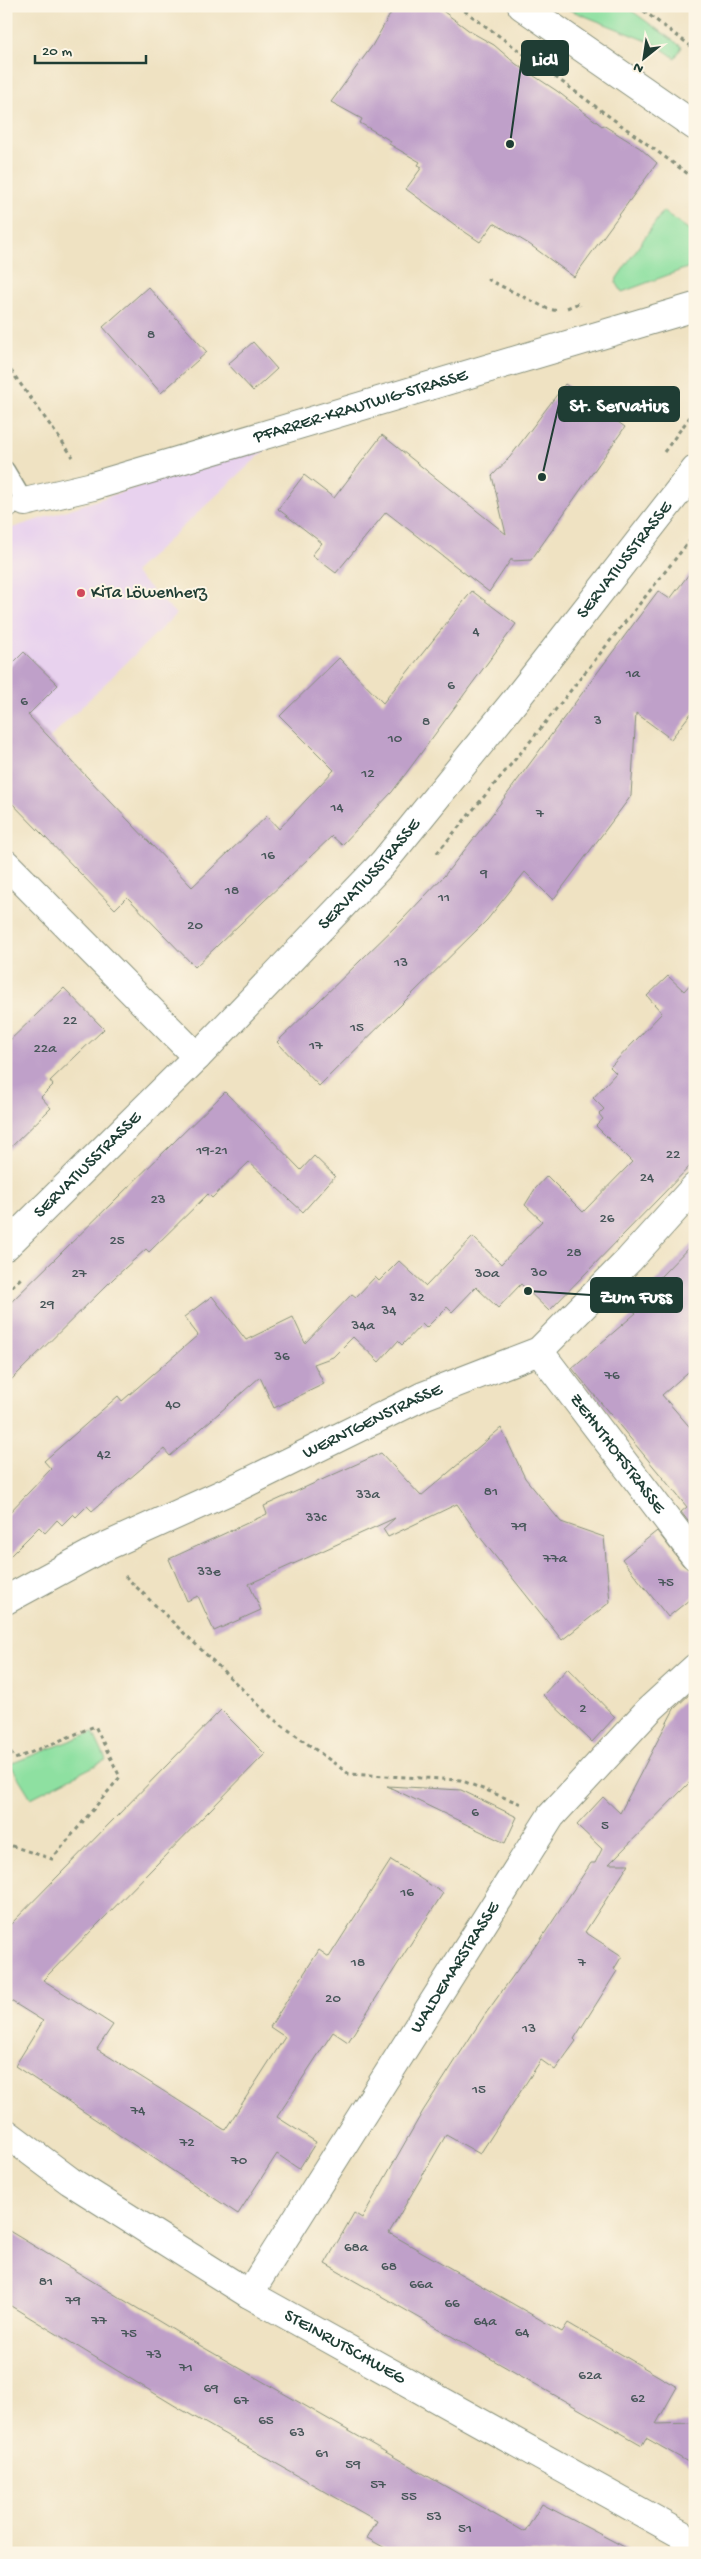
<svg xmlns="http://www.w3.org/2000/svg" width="701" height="2559" font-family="'Gochi Hand',sans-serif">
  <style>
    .built { fill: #e8d2ee }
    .green { fill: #8ee0a1; stroke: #568e6a }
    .building { fill: #bfa0c9 }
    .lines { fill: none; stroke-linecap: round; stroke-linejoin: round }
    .service-casing { stroke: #87907b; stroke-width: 19 }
    .minor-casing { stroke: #87907b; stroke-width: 30 }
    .secondary-casing { stroke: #87907b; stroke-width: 30 }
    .path { stroke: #87907b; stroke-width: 3; stroke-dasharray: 4 4; stroke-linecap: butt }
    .service { stroke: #fff; stroke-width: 16 }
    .minor { stroke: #fff; stroke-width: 28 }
    .secondary { stroke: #fff; stroke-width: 28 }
    .poi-dot { fill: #d1495b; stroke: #fcf5e5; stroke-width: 2 }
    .labels { text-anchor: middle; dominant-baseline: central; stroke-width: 4; stroke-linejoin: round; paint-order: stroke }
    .number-label { font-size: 15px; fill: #475659 }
    .street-label { font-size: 18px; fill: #1f3d34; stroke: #fcf5e5 }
    .poi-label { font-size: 18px; fill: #1f3d34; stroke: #fcf5e5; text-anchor: start }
    .leader { fill: none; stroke: #1f3d34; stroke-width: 2 }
    .callout-dot { fill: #1f3d34; stroke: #fcf5e5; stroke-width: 2 }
    .callout { fill: #1f3d34; stroke: #1f3d34; stroke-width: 2 }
    .callout-label { font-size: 19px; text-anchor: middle; font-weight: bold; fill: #fff }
  </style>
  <rect width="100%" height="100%" fill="#fcf5e5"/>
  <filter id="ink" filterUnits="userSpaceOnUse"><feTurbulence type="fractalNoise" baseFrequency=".02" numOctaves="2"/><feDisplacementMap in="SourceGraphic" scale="10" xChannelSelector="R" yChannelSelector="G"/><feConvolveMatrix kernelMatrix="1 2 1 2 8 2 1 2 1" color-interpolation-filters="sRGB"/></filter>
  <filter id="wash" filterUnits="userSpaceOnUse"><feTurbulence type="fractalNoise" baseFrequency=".0096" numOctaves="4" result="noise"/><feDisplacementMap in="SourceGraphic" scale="20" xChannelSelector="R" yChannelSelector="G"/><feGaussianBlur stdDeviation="1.12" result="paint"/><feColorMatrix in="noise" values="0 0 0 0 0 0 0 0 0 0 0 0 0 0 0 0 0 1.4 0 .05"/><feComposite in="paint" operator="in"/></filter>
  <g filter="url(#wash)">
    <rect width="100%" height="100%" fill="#efe2c2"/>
    <path class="built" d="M 274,442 L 134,572 L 176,614 L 6,781 L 6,530 Z"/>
    <g class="green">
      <path d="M 560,6 L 625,6 L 682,47 L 675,58 L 655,44 Z"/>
      <path d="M 663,211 L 695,234 L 695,265 L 622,292 L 616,282 L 617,278 Z"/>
      <path d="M 93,1732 L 106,1760 L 31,1798 L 10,1764 Z"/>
    </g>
    <g id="blocks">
      <g class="building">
        <path d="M 395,6 L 436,6 L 471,32 L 494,45 L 516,64 L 557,91 L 602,126 L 603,125 L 640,148 L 657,163 L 574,277 L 529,244 L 494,223 L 480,242 L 462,230 L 406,189 L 422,167 L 418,165 L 420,162 L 389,144 L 391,141 L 360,123 L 362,119 L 331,102 L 372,46 Z"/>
        <path d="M 148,287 L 207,352 L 161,393 L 103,327 Z"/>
        <path d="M 253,342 L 277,369 L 253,391 L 228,364 Z"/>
        <path d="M 565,384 L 625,427 L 531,560 L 512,561 L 512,558 L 489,592 L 386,512 L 336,573 L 312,555 L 322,543 L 278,509 L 304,475 L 334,498 L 382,435 L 506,534 L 492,476 L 510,457 Z"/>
        <path d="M 695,566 L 695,708 L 671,739 L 636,713 L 631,796 L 553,900 L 525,872 L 487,920 L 319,1086 L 277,1042 L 402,920 L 444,876 L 482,828 L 658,591 L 670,599 Z"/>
        <path d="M 472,591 L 516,624 L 413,764 L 392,792 L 342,845 L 332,836 L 195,967 L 127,897 L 115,909 L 6,797 L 6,670 L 24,652 L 58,685 L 28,715 L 192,887 L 267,816 L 279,829 L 334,770 L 280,716 L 339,658 L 383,703 Z"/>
        <path d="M 668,976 L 684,991 L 695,979 L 695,1161 L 549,1311 L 521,1284 L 498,1308 L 476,1287 L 452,1312 L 447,1307 L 426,1328 L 422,1324 L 402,1345 L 398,1341 L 379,1362 L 353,1337 L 333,1357 L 314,1364 L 324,1384 L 274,1408 L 260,1377 L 170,1456 L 164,1449 L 92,1511 L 87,1506 L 76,1517 L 73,1514 L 62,1525 L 57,1520 L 45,1533 L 39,1527 L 6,1560 L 6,1516 L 51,1469 L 44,1461 L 118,1396 L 122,1401 L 198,1335 L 184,1317 L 212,1296 L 246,1340 L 293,1317 L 305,1343 L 352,1294 L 356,1297 L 375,1277 L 379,1281 L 399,1261 L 426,1286 L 473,1237 L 501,1264 L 542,1221 L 525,1205 L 535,1189 L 547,1176 L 583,1212 L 632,1162 L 596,1126 L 603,1119 L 599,1114 L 604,1109 L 593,1098 L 616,1073 L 610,1067 L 662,1013 L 647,996 Z"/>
        <path d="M 64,988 L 104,1029 L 50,1081 L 53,1085 L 41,1097 L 51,1108 L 6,1152 L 6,1044 Z"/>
        <path d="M 225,1092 L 301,1170 L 314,1156 L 335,1176 L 303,1212 L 249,1162 L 212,1198 L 208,1194 L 149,1252 L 146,1249 L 114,1278 L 6,1385 L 6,1307 Z"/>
        <path d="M 695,1241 L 695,1366 L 662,1395 L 695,1433 L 695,1530 L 681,1512 L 687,1507 L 572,1368 L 636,1313 L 630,1308 Z"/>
        <path d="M 501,1428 L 525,1478 L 561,1522 L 604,1537 L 610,1602 L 562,1640 L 479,1536 L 457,1504 L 388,1537 L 383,1529 L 395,1518 L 249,1584 L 261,1610 L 214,1631 L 198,1596 L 187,1601 L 169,1559 L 267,1514 L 264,1506 L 381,1453 L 421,1496 Z"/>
        <path d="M 657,1531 L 683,1565 L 695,1571 L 695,1595 L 668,1617 L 622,1559 Z"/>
        <path d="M 568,1668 L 615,1717 L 592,1742 L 543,1695 Z"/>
        <path d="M 695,1689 L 695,1777 L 609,1864 L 629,1864 L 585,1932 L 622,1956 L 614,1969 L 617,1971 L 574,2039 L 576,2041 L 555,2070 L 541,2060 L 480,2154 L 446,2135 L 389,2233 L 562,2332 L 568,2323 L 677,2387 L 656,2424 L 695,2423 L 695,2466 L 646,2438 L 642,2445 L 325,2264 L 354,2213 L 362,2218 L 423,2111 L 484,2016 L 536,1944 L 537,1945 L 591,1863 L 595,1863 L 602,1849 L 577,1825 L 603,1797 L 620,1813 L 674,1709 Z"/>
        <path d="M 221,1710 L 265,1754 L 43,1980 L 113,2025 L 97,2049 L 225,2130 L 285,2037 L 270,2027 L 319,1950 L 329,1957 L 391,1860 L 443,1893 L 348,2042 L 333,2032 L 277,2117 L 316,2142 L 299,2169 L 277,2154 L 238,2214 L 15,2066 L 43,2021 L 6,1998 L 6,1929 Z"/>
        <path d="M 387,1786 L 461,1790 L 517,1817 L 505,1843 Z"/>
        <path d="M 6,2229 L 180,2334 L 525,2532 L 542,2504 L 636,2553 L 394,2553 L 367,2538 L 377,2521 L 177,2407 L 6,2303 Z"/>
      </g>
    </g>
  </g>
  <g filter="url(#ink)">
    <use href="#blocks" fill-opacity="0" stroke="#87907b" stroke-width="1"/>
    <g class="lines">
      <g class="service-casing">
        <path id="service" d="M 6,470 L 25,502 L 6,509"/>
      </g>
      <g class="minor-casing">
        <g id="minor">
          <path id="s1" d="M 25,502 L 93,486 L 695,307"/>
          <path d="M 6,864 L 197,1057"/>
          <path id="s2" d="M 6,1246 L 197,1057 L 383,863 L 517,698 L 695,470"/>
          <path id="s3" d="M 539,1351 L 695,1556"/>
          <path id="s4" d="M 6,1600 L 98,1550 L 242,1485 L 423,1396 L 539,1351 L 629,1260 L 695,1187"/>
          <path id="s5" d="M 6,2133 L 70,2181 L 249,2294 L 695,2542"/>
          <path id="s6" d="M 249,2294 L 551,1816 L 649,1710 L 695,1668"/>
        </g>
      </g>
      <g class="secondary-casing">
        <path id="secondary" d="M 522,6 L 695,126"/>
      </g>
      <g class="path">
        <path d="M 458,6 L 695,179"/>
        <path d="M 637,6 L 695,49"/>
        <path d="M 487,279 L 548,309 L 559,311"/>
        <path d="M 567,308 L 579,303 L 580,306"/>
        <path d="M 6,364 L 73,457"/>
        <path d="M 664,452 L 695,410"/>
        <path d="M 437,853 L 533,738 L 695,534"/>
        <path d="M 6,1292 L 22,1277"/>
        <path d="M 125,1576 L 272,1718 L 349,1774 L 460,1780 L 521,1804"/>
        <path d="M 6,1746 L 15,1759 L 95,1726 L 120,1777 L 52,1859 L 6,1844"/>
      </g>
      <use href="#service" class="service"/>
      <use href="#minor" class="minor"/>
      <use href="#secondary" class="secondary"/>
    </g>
  </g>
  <circle class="poi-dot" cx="81" cy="593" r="5"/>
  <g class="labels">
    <g class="number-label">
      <text x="151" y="335">8</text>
      <text x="476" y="632">4</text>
      <text x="633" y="674">1a</text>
      <text x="451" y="686">6</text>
      <text x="24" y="702">6</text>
      <text x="598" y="721">3</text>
      <text x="426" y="722">8</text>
      <text x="395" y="739">10</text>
      <text x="368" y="774">12</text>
      <text x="337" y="808">14</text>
      <text x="540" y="814">7</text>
      <text x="268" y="856">16</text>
      <text x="484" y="874">9</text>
      <text x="232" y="891">18</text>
      <text x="444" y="898">11</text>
      <text x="195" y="926">20</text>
      <text x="401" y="963">13</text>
      <text x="70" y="1021">22</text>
      <text x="357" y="1028">15</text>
      <text x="316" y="1046">17</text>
      <text x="45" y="1049">22a</text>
      <text x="212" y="1151">19-21</text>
      <text x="673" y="1155">22</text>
      <text x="647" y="1178">24</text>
      <text x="158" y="1200">23</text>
      <text x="607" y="1219">26</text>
      <text x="117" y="1241">25</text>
      <text x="574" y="1253">28</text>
      <text x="539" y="1273">30</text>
      <text x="79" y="1274">27</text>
      <text x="487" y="1274">30a</text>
      <text x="417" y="1298">32</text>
      <text x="47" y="1305">29</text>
      <text x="389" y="1311">34</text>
      <text x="363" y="1326">34a</text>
      <text x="282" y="1357">36</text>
      <text x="612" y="1376">76</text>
      <text x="173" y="1405">40</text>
      <text x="104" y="1455">42</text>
      <text x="491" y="1492">81</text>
      <text x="368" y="1495">33a</text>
      <text x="316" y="1518">33c</text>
      <text x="519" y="1527">79</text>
      <text x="555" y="1559">77a</text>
      <text x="209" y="1572">33e</text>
      <text x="666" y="1583">75</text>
      <text x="583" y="1709">2</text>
      <text x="475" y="1813">6</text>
      <text x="605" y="1826">5</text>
      <text x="407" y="1893">16</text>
      <text x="358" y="1963">18</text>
      <text x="582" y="1963">7</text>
      <text x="333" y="1999">20</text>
      <text x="529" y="2029">13</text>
      <text x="479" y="2090">15</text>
      <text x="138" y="2111">74</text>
      <text x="187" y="2143">72</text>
      <text x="239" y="2161">70</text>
      <text x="356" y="2248">68a</text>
      <text x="389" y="2267">68</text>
      <text x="46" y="2282">81</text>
      <text x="421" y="2285">66a</text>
      <text x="73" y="2301">79</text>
      <text x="452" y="2304">66</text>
      <text x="99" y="2321">77</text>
      <text x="485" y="2322">64a</text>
      <text x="522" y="2333">64</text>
      <text x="129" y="2334">75</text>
      <text x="154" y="2355">73</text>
      <text x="186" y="2368">71</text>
      <text x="590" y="2376">62a</text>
      <text x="211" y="2389">69</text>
      <text x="638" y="2399">62</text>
      <text x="241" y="2401">67</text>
      <text x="266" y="2421">65</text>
      <text x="297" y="2433">63</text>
      <text x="322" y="2454">61</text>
      <text x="353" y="2465">59</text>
      <text x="378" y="2485">57</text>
      <text x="409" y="2497">55</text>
      <text x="434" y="2517">53</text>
      <text x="465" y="2529">51</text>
    </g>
    <g class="street-label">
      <text stroke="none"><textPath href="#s1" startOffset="349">PFARRER-KRAUTWIG-STRASSE</textPath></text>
      <text stroke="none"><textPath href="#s2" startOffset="925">SERVATIUSSTRASSE</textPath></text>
      <text stroke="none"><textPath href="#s2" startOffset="520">SERVATIUSSTRASSE</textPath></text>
      <text stroke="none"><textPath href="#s2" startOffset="115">SERVATIUSSTRASSE</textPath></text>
      <text stroke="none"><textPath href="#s4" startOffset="408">WERNTGENSTRASSE</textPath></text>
      <text stroke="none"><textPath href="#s3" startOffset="129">ZEHNTHOFSTRASSE</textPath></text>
      <text stroke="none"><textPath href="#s6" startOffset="386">WALDEMARSTRASSE</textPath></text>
      <text stroke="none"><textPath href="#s5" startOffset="401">STEINRUTSCHWEG</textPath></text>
    </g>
    <g class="poi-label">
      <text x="91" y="593">KiTa Löwenherz</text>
    </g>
  </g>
  <path class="leader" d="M510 144L522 58M542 477L559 404M528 1291L591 1295"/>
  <g class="callout-dot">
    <circle cx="510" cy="144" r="5"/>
    <circle cx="542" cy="477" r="5"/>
    <circle cx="528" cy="1291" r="5"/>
  </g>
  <g class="callout">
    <rect x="522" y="41" width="46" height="34" rx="5"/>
    <rect x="559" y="387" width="120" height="34" rx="5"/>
    <rect x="591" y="1278" width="91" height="34" rx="5"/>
  </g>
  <g class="callout-label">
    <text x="545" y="65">Lidl</text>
    <text x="619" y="411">St. Servatius</text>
    <text x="636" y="1302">Zum Fuss</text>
  </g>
  <rect width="701" height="2559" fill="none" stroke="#fcf5e5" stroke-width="25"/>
  <g transform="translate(644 58) rotate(210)" stroke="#fcf5e5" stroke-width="4" paint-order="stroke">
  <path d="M0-4L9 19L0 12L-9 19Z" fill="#1f3d34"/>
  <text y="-8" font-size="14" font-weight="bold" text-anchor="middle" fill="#1f3d34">N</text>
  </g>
  <path d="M35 55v8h111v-8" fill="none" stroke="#1f3d34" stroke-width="2.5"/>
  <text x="42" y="55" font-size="15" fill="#1f3d34" stroke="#fcf5e5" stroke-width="4" paint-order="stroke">20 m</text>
</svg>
